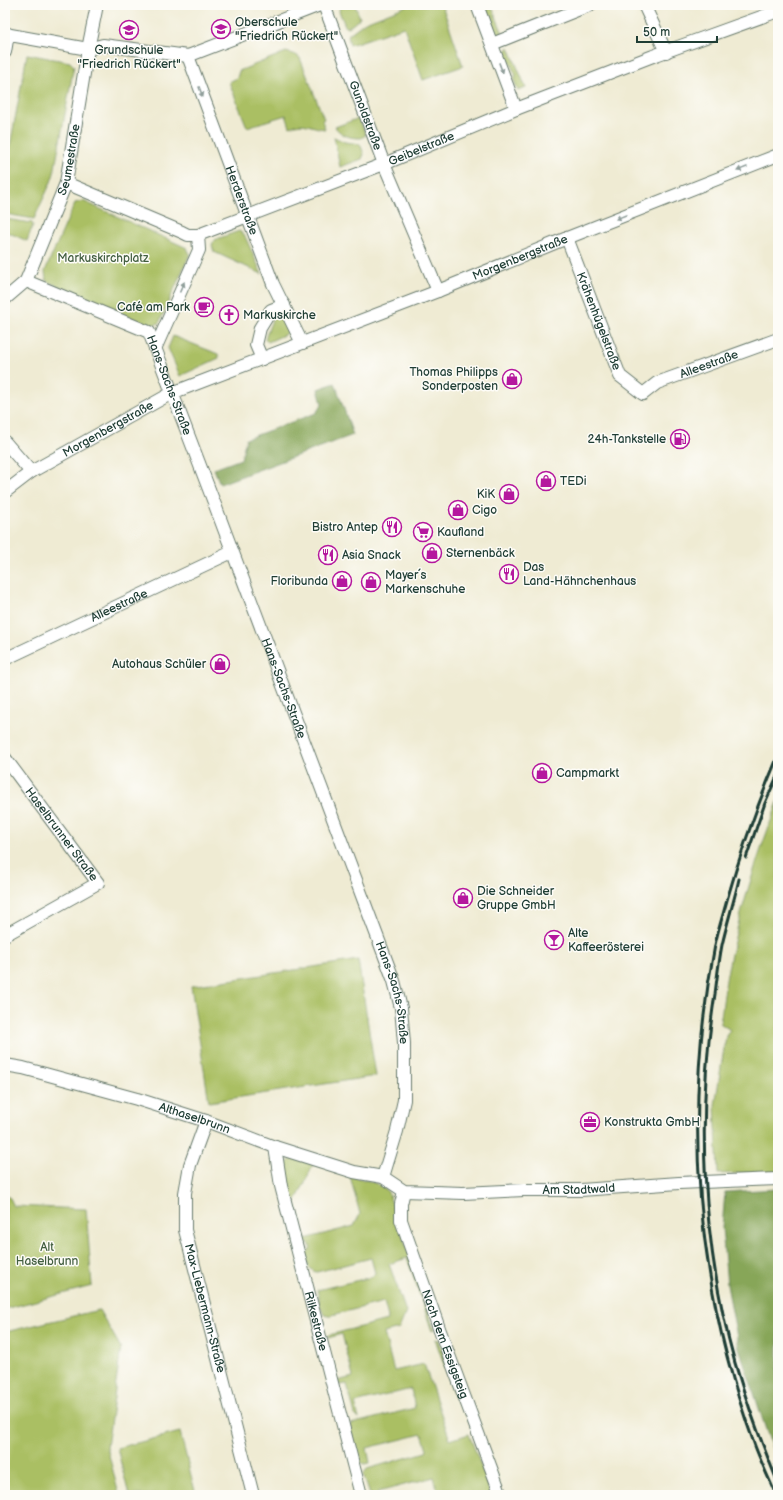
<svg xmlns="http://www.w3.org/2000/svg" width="783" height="1500" font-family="'Balsamiq Sans',sans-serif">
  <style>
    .green { fill: #aabf63; stroke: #647e4c }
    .forest { fill: #87a659; stroke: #537246 }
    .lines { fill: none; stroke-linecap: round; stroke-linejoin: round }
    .minor-casing { stroke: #687a6c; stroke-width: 14 }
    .minor { stroke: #fff; stroke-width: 12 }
    .rail { stroke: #1f3d34; stroke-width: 3 }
    .oneway { fill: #8f9e9a }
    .labels { text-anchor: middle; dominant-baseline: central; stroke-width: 3; stroke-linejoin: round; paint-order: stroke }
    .poi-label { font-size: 12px; fill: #1f3d34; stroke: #fdfcf7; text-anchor: start }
    .street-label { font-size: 12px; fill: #1f3d34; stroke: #fdfcf7 }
    .park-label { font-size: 12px; fill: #425e40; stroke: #fdfcf7 }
  </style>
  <rect width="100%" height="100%" fill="#fdfcf7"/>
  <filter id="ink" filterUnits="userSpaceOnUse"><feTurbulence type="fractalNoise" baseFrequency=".025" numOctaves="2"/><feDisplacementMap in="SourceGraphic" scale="8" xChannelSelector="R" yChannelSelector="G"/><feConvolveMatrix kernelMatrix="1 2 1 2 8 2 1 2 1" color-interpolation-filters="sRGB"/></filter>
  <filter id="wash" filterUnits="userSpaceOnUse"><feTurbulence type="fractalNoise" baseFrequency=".012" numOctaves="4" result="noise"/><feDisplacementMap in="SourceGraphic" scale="16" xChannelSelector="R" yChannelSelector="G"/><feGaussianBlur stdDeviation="0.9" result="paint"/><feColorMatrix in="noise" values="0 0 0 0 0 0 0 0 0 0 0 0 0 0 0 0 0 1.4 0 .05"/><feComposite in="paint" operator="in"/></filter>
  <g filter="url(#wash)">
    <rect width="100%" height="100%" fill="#efebd3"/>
    <g class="green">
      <path d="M 346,5 L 355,5 L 360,18 L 352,25 L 346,28 L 339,11 L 340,7 Z"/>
      <path d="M 409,5 L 442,5 L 463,66 L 423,80 L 404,27 L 350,45 L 348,36 L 349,34 L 365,22 Z"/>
      <path d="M 484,5 L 491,5 L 504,36 L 497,36 Z"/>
      <path d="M 509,47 L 526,88 L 518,91 L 513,78 L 516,76 L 505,52 Z"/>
      <path d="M 286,52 L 296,55 L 300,58 L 324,119 L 322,120 L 325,129 C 311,128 304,120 290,127 L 286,115 L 247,127 L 229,82 L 237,78 L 239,71 Z"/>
      <path d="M 27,54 L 70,62 L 74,66 L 54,173 L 51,182 L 34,219 L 5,214 L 5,173 Z"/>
      <path d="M 359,118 L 366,135 L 361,138 C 350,138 342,136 335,127 Z"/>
      <path d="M 334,137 L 345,142 L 360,144 L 364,154 L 362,159 L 340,167 Z"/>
      <path d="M 83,201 L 187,248 L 190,254 L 159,323 L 151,326 L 46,281 L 45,271 L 75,203 Z"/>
      <path d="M 5,219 L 32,223 L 33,225 L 27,241 L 5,231 Z"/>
      <path d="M 239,231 L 244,234 L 262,274 L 214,252 L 212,245 L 214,240 Z"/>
      <path d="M 277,314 L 283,317 L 288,332 L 286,334 L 268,342 L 265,339 C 268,331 271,319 277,314 Z"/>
      <path d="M 173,336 L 218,354 L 219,358 L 180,376 L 168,348 Z"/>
      <path d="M 778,802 L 778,1172 L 718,1174 L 715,1105 L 726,1036 L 730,1030 L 720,1023 C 723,1007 724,990 727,974 C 738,916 757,857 778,802 Z"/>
      <path d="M 358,960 L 376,1076 L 209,1102 L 191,986 Z"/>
      <path d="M 293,1158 L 314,1163 L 295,1203 L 305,1239 L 354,1226 L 360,1214 L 350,1176 C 364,1180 378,1181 388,1192 L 434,1329 L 432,1331 L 407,1258 L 389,1264 L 406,1312 L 399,1329 L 384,1333 L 394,1371 L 424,1364 L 450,1440 L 469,1434 L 492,1495 L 437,1495 L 438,1493 L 434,1477 L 378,1492 L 379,1495 L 370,1495 L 363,1474 L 367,1469 L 426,1452 L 427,1449 L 422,1434 L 367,1448 L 370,1463 L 364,1464 L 360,1462 L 349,1426 L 351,1424 L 415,1408 L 411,1389 L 355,1403 L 359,1419 L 355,1415 L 347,1384 L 339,1385 L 337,1381 L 353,1377 L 342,1334 L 328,1338 L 329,1335 L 387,1320 L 388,1317 L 384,1302 L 328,1316 L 324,1315 L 319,1304 L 319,1297 L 317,1290 L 372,1277 L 375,1273 L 371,1258 L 317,1272 L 313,1271 L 308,1266 L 305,1255 C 308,1249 313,1252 309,1243 L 303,1242 L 299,1239 L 284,1175 C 284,1166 285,1163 293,1158 Z"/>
      <path d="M 5,1195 L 10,1198 L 14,1206 L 86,1209 L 92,1286 L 5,1309 Z"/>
      <path d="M 99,1310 L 121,1348 L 107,1447 L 119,1495 L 5,1495 L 5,1332 Z"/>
      <path d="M 435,1339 L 439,1340 L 460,1402 L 458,1403 Z"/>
      <path d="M 180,1432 L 196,1495 L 129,1495 L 117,1448 Z"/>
    </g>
    <g class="forest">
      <path d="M 335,383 L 353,435 L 220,484 L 214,469 L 241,459 L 246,439 L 316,413 L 322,404 L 318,389 Z"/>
      <path d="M 778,1189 L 778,1466 L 739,1348 L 727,1285 L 722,1228 L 725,1192 Z"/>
    </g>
  </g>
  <g filter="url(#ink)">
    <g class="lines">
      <g class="minor-casing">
        <g id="minor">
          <path id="s1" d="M 324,5 L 384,164 L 438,291"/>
          <path d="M 477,5 L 516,109"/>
          <path d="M 644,5 L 666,52"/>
          <path d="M 5,34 L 88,49 L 103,45 L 188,56 L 320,5"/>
          <path d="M 492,44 L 590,5"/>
          <path d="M 5,52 L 8,34"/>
          <path id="s2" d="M 188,56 L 273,284 L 302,343"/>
          <path id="s3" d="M 66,183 L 182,232 L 188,235 L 198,235 L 384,164 L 516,109 L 653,56 L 778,11"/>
          <path id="s4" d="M 567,238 L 620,376 L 643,394 L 657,383 L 778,339"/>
          <path id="s5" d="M 26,281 L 149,332 L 215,505 L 394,981 L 401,1008 L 404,1043 L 404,1100 L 397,1131 L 383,1177"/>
          <path id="s6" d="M 5,299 L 26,281 L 66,183 L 88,49 L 97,5"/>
          <path d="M 155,349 L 199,250 L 198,235"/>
          <path d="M 262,359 L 256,345 L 260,328 L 271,310 L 284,305"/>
          <path d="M 5,442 L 31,472"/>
          <path id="s7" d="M 5,492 L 31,472 L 172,393 L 438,291 L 567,238 L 778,155"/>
          <path id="s8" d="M 5,659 L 232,552"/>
          <path id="s9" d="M 5,758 L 98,883 L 5,935"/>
          <path id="s10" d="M 5,1065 L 23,1068 L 137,1099 L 206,1121 L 275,1147 L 354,1172 L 383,1177 L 404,1191 L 463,1193 L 524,1190 L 581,1190 L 679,1183 L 778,1179"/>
          <path id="s11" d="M 206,1121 L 190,1165 L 185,1193 L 185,1230 L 253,1495"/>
          <path id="s12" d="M 275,1147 L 281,1186 L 361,1495"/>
          <path id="s13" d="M 404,1191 L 401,1204 L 401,1220 L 440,1331 L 501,1495"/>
        </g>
      </g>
      <use href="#minor" class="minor"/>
      <g class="rail">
        <path d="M 746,858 L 765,803 L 778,774"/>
        <path d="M 739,879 C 734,901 727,923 722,945 C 719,961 717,978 715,994 C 696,1116 702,1244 735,1363 C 747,1404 762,1444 778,1483"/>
        <path d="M 776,1495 C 769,1479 761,1462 755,1446 C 696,1286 682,1112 715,945 C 718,930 723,915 727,900 C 741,851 758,803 778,756"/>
      </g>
    </g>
    <defs><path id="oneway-solid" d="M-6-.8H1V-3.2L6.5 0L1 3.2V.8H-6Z"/></defs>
    <g class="oneway">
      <use href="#oneway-solid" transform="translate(501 68) rotate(69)"/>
      <use href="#oneway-solid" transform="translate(201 92) rotate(69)"/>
      <use href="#oneway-solid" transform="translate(742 169) rotate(158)"/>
      <use href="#oneway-solid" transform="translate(621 217) rotate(158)"/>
      <use href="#oneway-solid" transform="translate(182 287) rotate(-66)"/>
    </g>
  </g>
  <defs>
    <g id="school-ring" transform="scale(1)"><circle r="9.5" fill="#fdfcf7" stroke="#b5179e" stroke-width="1.5"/><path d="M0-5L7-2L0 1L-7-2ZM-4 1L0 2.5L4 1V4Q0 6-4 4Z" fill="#b5179e"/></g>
    <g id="cafe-ring" transform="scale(1)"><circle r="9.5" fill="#fdfcf7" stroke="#b5179e" stroke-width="1.5"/><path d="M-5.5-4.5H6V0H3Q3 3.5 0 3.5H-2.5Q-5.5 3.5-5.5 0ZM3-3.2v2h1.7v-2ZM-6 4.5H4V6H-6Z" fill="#b5179e"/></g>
    <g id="church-ring" transform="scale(1)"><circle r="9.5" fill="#fdfcf7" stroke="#b5179e" stroke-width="1.5"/><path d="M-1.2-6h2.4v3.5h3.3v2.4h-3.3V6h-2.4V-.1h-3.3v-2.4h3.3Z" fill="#b5179e"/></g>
    <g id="shop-ring" transform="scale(1)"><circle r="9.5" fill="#fdfcf7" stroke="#b5179e" stroke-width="1.5"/><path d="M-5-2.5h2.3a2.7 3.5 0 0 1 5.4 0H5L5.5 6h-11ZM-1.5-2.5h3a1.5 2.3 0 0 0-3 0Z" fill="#b5179e"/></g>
    <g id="fuel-ring" transform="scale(1)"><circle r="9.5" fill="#fdfcf7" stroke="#b5179e" stroke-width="1.5"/><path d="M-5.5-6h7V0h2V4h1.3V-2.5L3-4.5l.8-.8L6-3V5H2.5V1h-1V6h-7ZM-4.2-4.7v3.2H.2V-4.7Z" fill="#b5179e"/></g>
    <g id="restaurant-ring" transform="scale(1)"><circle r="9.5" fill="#fdfcf7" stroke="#b5179e" stroke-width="1.5"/><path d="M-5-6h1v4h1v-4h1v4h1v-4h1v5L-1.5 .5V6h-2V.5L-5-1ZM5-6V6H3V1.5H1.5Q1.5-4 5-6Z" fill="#b5179e"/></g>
    <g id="supermarket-ring" transform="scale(1)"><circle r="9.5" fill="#fdfcf7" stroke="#b5179e" stroke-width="1.5"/><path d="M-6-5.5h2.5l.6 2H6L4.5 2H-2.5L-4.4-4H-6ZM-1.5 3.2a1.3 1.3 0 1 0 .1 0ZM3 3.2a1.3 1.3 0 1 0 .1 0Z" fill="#b5179e"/></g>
    <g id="bar-ring" transform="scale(1)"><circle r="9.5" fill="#fdfcf7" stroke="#b5179e" stroke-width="1.5"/><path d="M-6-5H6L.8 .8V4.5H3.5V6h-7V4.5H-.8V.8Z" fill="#b5179e"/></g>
    <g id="office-ring" transform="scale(1)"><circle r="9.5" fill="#fdfcf7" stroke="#b5179e" stroke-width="1.5"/><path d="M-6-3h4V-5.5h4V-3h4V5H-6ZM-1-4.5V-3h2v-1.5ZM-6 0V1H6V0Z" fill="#b5179e"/></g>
  </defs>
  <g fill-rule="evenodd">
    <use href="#school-ring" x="221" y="29"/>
    <use href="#school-ring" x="129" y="30"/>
    <use href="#cafe-ring" x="204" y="307"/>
    <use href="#church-ring" x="229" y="315"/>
    <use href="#shop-ring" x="512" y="379"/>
    <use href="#fuel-ring" x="680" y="439"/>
    <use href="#shop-ring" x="546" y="481"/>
    <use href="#shop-ring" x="509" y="494"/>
    <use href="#shop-ring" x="458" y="510"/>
    <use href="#restaurant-ring" x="392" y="527"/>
    <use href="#supermarket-ring" x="423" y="532"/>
    <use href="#shop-ring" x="432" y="553"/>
    <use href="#restaurant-ring" x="328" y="555"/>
    <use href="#restaurant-ring" x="509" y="574"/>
    <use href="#shop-ring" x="342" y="581"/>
    <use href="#shop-ring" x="371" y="582"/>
    <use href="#shop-ring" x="220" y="664"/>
    <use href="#shop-ring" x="542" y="773"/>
    <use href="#shop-ring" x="463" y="898"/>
    <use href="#bar-ring" x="554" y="940"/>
    <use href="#office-ring" x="590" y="1122"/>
  </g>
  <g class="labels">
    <g class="poi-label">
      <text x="235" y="22">Oberschule<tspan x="235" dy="14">"Friedrich Rückert"</tspan></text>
      <text x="129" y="50" text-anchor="middle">Grundschule<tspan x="129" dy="14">"Friedrich Rückert"</tspan></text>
      <text x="190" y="307" text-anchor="end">Café am Park</text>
      <text x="243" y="315">Markuskirche</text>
      <text x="498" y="372" text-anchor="end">Thomas Philipps<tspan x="498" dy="14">Sonderposten</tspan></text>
      <text x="666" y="439" text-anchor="end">24h-Tankstelle</text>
      <text x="560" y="481">TEDi</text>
      <text x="495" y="494" text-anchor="end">KiK</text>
      <text x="472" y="510">Cigo</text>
      <text x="378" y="527" text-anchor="end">Bistro Antep</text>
      <text x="437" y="532">Kaufland</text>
      <text x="446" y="553">Sternenbäck</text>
      <text x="342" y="555">Asia Snack</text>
      <text x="523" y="567">Das<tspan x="523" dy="14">Land-Hähnchenhaus</tspan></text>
      <text x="385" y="575">Mayer´s<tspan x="385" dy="14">Markenschuhe</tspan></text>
      <text x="328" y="581" text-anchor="end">Floribunda</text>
      <text x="206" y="664" text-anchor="end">Autohaus Schüler</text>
      <text x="556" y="773">Campmarkt</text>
      <text x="477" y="891">Die Schneider<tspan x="477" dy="14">Gruppe GmbH</tspan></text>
      <text x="568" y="933">Alte<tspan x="568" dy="14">Kaffeerösterei</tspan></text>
      <text x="604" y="1122">Konstrukta GmbH</text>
    </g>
    <g class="street-label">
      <text stroke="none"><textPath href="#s1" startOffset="118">Gunoldstraße</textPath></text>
      <text stroke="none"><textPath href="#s3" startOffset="382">Geibelstraße</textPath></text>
      <text stroke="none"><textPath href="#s6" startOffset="157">Seumestraße</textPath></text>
      <text stroke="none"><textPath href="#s2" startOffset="154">Herderstraße</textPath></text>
      <text stroke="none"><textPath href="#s7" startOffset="568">Morgenbergstraße</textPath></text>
      <text stroke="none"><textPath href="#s4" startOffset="89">Krähenhügelstraße</textPath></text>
      <text stroke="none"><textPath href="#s4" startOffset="250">Alleestraße</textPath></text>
      <text stroke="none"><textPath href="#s5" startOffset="190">Hans-Sachs-Straße</textPath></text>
      <text stroke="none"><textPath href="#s7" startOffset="121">Morgenbergstraße</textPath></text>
      <text stroke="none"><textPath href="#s8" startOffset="126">Alleestraße</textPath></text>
      <text stroke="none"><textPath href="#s5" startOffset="514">Hans-Sachs-Straße</textPath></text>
      <text stroke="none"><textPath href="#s9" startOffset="95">Haselbrunner Straße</textPath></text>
      <text stroke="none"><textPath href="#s5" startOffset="838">Hans-Sachs-Straße</textPath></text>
      <text stroke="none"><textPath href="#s10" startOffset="197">Althaselbrunn</textPath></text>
      <text stroke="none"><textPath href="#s10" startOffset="595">Am Stadtwald</textPath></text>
      <text stroke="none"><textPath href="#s11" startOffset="193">Max-Liebermann-Straße</textPath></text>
      <text stroke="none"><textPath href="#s12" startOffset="179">Rilkestraße</textPath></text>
      <text stroke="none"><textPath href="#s13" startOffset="161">Nach dem Essigsteig</textPath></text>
    </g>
    <g class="park-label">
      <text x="103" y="258">Markuskirchplatz</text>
      <text x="47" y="1247">Alt<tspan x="47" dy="14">Haselbrunn</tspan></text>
    </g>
  </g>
  <rect width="783" height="1500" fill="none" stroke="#fdfcf7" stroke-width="20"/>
  <path d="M637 36v6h80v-6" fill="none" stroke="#1f3d34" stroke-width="2"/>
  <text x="643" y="36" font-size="12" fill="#1f3d34" stroke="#fdfcf7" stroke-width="3" paint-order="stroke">50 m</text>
</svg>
